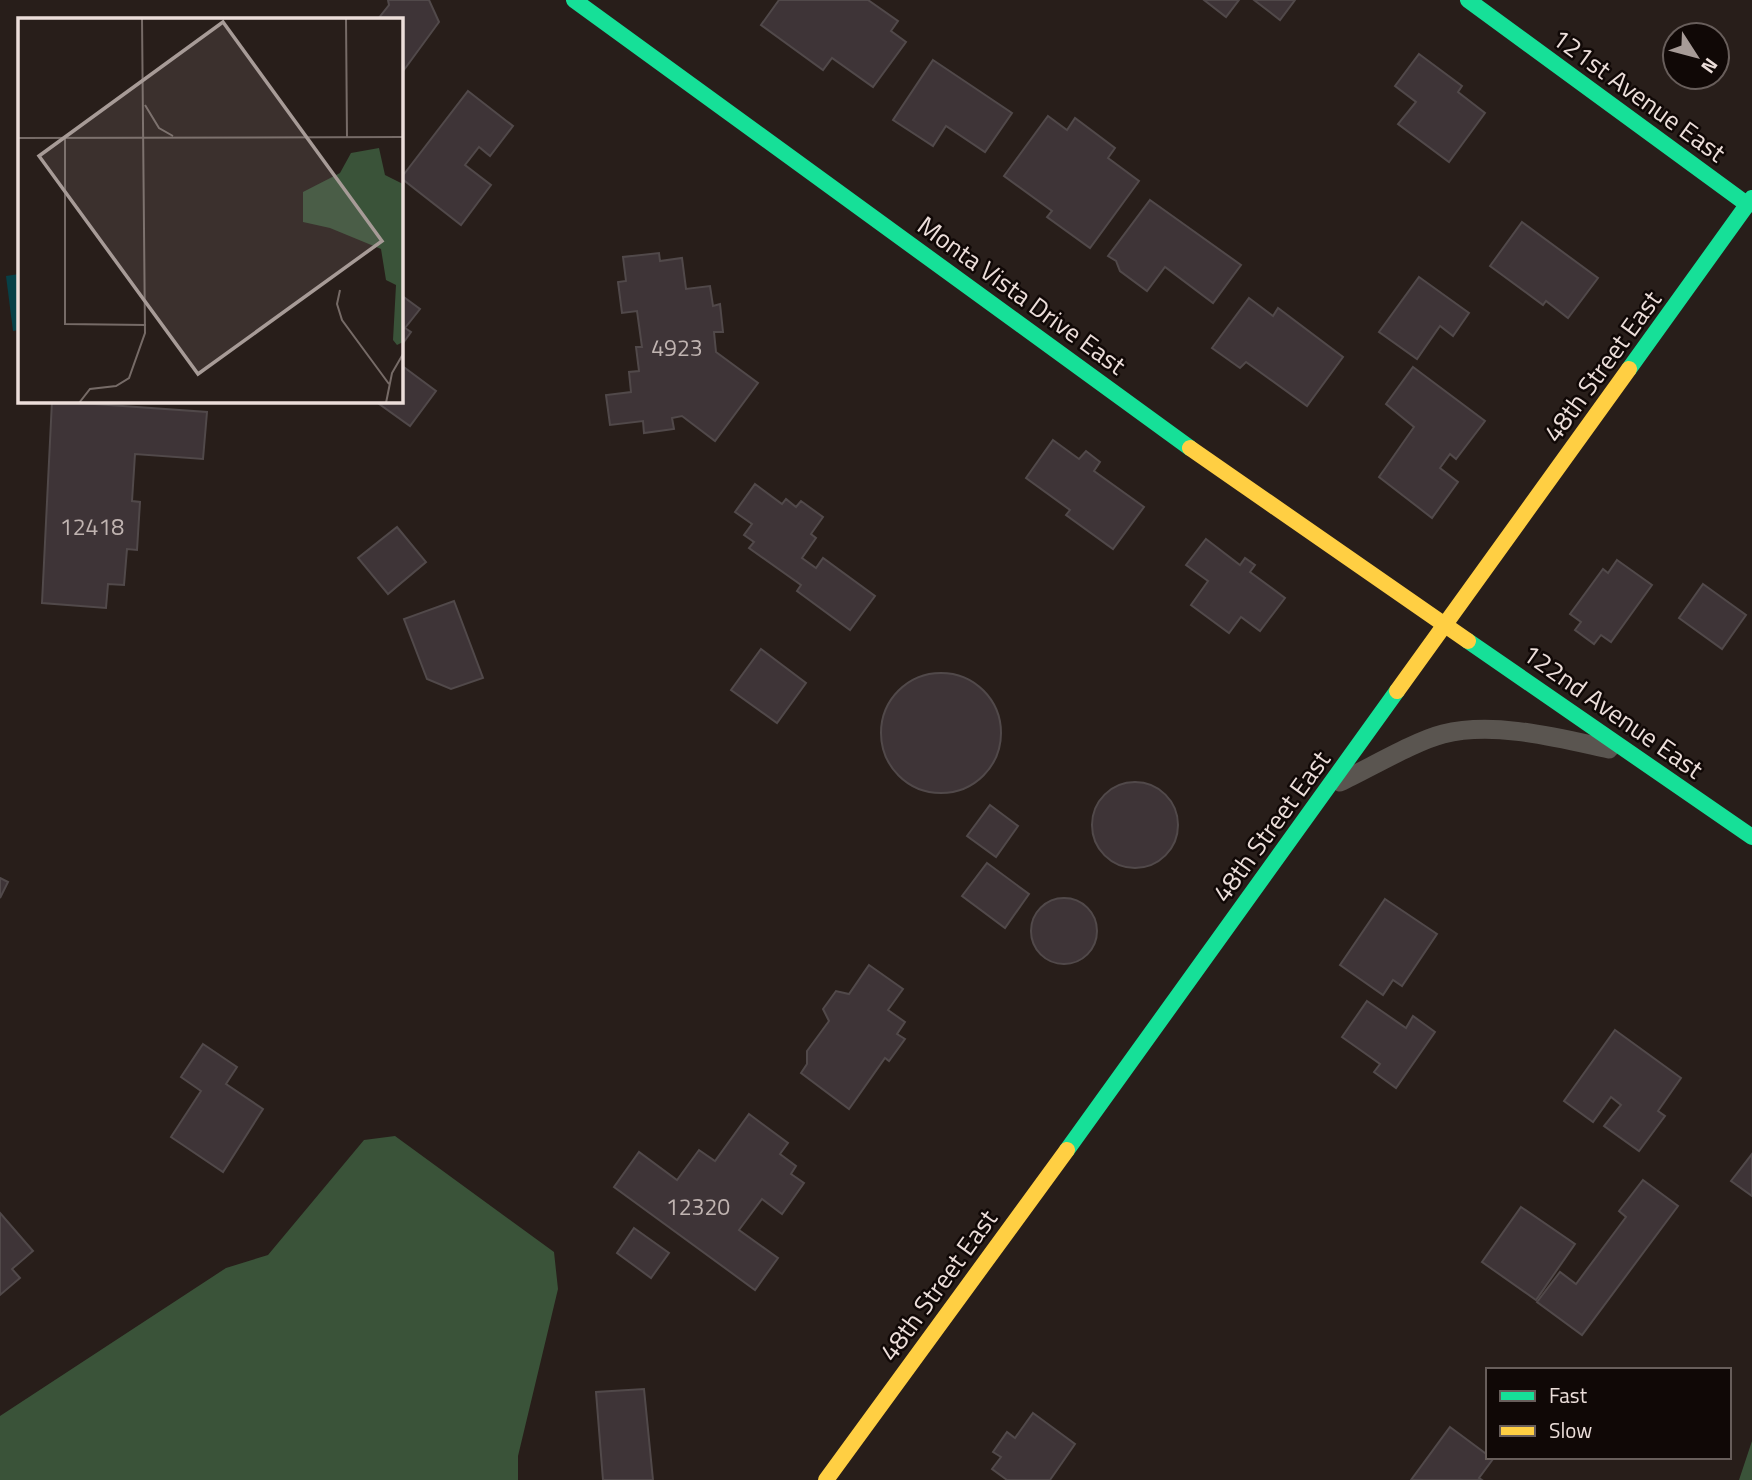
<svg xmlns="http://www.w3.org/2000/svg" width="1752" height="1480" font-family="'Titillium Web',sans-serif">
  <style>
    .forest { fill: #3a5339 }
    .water { fill: #074047 }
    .building { fill: #3e3437; stroke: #51494a; stroke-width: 2 }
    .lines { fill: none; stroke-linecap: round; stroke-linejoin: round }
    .lane { stroke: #5a5550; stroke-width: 19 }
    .fast { stroke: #16e098; stroke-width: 16 }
    .slow { stroke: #ffcf43; stroke-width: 16 }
    .labels { text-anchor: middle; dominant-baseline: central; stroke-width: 5; stroke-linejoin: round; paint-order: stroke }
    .number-label { font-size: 23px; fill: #c0b4b1 }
    .street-label { font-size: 26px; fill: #ecdeda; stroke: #100806 }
    .inset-road { fill: none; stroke: #766b67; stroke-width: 2 }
    .view { fill: #a79b97; fill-opacity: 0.15; stroke: #a79b97; stroke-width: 3.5 }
    .inset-edge { fill: none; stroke: #ecdeda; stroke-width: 3.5 }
  </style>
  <rect width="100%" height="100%" fill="#281e1a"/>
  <g class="forest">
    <path d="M 395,1136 L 554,1252 L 558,1289 L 518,1456 L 518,1480 L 0,1480 L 0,1416 L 226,1268 L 268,1255 L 364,1140 Z"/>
    <path d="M 1752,1441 L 1752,1480 L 1739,1480 Z"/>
  </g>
  <path class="water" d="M 19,274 L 19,330 L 13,331 L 6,276 Z"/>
  <g class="building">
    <path d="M 388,0 L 429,0 L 439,22 L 401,74 L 401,19 L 378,19 L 389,5 Z"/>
    <path d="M 779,0 L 868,0 L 898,21 L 891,31 L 906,42 L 873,87 L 832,58 L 823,70 L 761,25 Z"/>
    <path d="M 1204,0 L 1239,0 L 1226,17 Z"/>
    <path d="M 1254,0 L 1295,0 L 1280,20 Z"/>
    <path d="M 1419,54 L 1462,86 L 1458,92 L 1485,113 L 1449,162 L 1398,124 L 1416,102 L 1395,86 Z"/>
    <path d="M 933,60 L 1012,113 L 985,152 L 946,126 L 933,146 L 893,120 Z"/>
    <path d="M 468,91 L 513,126 L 490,156 L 479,147 L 465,165 L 491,185 L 461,225 L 401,178 Z"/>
    <path d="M 1048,116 L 1067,130 L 1075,118 L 1115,148 L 1108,158 L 1139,181 L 1090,248 L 1047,217 L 1052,211 L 1004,176 Z"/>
    <path d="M 1150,200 L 1241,265 L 1213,303 L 1165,267 L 1147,291 L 1120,271 L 1116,261 L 1108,256 Z"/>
    <path d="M 1522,222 L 1598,278 L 1568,318 L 1546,301 L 1543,305 L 1490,266 Z"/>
    <path d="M 659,253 L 660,261 L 682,258 L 686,289 L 710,286 L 713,306 L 720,304 L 723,332 L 714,332 L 716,352 L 758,383 L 715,441 L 682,416 L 672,418 L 674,429 L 644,433 L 643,421 L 610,425 L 606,395 L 631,392 L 629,372 L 639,371 L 636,347 L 642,347 L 637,311 L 622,313 L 618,282 L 626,281 L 623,257 Z"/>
    <path d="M 1419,277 L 1469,313 L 1453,336 L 1440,326 L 1417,359 L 1379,332 Z"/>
    <path d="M 401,295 L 420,309 L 405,328 L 411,332 L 401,346 Z"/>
    <path d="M 1249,298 L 1273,316 L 1278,308 L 1343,357 L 1307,406 L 1246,362 L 1240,368 L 1212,348 Z"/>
    <path d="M 401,365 L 436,391 L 410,426 L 375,401 L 401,401 Z"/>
    <path d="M 1413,367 L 1485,421 L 1456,459 L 1450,454 L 1440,468 L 1458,482 L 1432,518 L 1379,477 L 1414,427 L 1386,404 Z"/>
    <path d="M 52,401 L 207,412 L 203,459 L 135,454 L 132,501 L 140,502 L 137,550 L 127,549 L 124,585 L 108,584 L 106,608 L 42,603 Z"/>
    <path d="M 1053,440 L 1079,459 L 1086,451 L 1100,462 L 1094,471 L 1144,507 L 1113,549 L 1066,515 L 1070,510 L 1026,478 Z"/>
    <path d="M 755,484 L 782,504 L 786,499 L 796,507 L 801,501 L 823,517 L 811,534 L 816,538 L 802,558 L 816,568 L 823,558 L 875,596 L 850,630 L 797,591 L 801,585 L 749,548 L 754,542 L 744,535 L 752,524 L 735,512 Z"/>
    <path d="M 397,527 L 426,562 L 388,594 L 358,558 Z"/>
    <path d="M 1206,539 L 1240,565 L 1245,558 L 1255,565 L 1250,572 L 1285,598 L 1260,631 L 1241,617 L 1229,633 L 1191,605 L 1208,581 L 1186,565 Z"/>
    <path d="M 1617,560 L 1652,585 L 1611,642 L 1601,635 L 1594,644 L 1575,630 L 1581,622 L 1570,614 L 1603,569 L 1608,573 Z"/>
    <path d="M 1703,584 L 1746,615 L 1722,649 L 1679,618 Z"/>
    <path d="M 454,601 L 483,678 L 451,689 L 427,679 L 404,619 Z"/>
    <path d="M 761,649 L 806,683 L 777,723 L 731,690 Z"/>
    <circle cx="941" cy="733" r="60"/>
    <circle cx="1135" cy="825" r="43"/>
    <path d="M 990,805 L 1018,826 L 996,857 L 967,836 Z"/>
    <path d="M 987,863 L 1029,894 L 1005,928 L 962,896 Z"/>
    <path d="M 0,878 L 8,882 L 0,898 Z"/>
    <circle cx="1064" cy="931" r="33"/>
    <path d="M 1385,899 L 1437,934 L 1402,986 L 1393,980 L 1383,995 L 1340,965 Z"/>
    <path d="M 869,965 L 903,989 L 888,1010 L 905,1022 L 897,1034 L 905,1039 L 889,1061 L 885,1058 L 849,1109 L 801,1073 L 807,1064 L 807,1051 L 829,1021 L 823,1009 L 836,991 L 849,994 Z"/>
    <path d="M 1367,1001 L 1406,1028 L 1413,1016 L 1435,1032 L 1396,1088 L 1374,1072 L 1380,1064 L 1342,1037 Z"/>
    <path d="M 1615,1030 L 1681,1078 L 1658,1111 L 1665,1116 L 1639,1151 L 1604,1126 L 1621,1105 L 1611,1097 L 1593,1122 L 1564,1101 Z"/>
    <path d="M 203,1044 L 237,1067 L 226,1084 L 263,1109 L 223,1172 L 171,1137 L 201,1091 L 181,1077 Z"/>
    <path d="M 749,1114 L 788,1143 L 780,1154 L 796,1166 L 791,1174 L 804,1183 L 782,1214 L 762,1199 L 739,1230 L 778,1258 L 755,1290 L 614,1187 L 639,1152 L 677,1180 L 699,1150 L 715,1161 Z"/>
    <path d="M 1752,1154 L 1752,1196 L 1731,1181 Z"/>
    <path d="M 1643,1180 L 1678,1206 L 1582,1335 L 1537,1302 L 1560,1272 L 1576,1284 L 1626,1217 L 1619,1211 Z"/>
    <path d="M 1521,1207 L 1575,1244 L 1536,1300 L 1482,1262 Z"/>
    <path d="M 0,1213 L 33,1251 L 12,1269 L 20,1278 L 0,1295 Z"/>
    <path d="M 634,1228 L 669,1253 L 651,1278 L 617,1253 Z"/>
    <path d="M 644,1389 L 653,1480 L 603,1480 L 596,1392 Z"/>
    <path d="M 1033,1413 L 1075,1444 L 1050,1480 L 1007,1480 L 992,1469 L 1001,1457 L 993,1452 L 1007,1432 L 1015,1438 Z"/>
    <path d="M 1450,1427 L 1493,1459 L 1479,1478 L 1482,1480 L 1411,1480 Z"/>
  </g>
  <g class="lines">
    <path class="lane" d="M 1340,782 C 1368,769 1415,741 1443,734 C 1495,721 1558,738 1609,749"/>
    <g class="fast">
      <path d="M 574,0 L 1190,448"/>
      <path d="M 1468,0 L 1748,205"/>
      <path d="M 1629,369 L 1752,198"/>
      <path d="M 1468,641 L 1752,837"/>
      <path d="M 1067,1150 L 1397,691"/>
    </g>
    <g class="slow">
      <path d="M 1190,448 L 1468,641"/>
      <path d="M 1397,691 L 1629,369"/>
      <path d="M 826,1480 L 1067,1150"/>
    </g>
  </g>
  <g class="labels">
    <g class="number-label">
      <text x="677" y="347">4923</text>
      <text x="92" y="526">12418</text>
      <text x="698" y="1206">12320</text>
    </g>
    <g class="street-label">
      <text transform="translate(1639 95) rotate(36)">121st Avenue East</text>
      <text transform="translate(1022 295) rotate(36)">Monta Vista Drive East</text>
      <text transform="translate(1602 366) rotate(-54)">48th Street East</text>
      <text transform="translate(1613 711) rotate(35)">122nd Avenue East</text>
      <text transform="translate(1271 826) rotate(-54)">48th Street East</text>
      <text transform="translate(938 1285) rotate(-54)">48th Street East</text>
    </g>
  </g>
  <g transform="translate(18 18)">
    <rect width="385" height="385" fill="#281e1a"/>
    <path d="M 361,130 L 367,157 L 385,166 L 385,324 L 379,327 L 375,322 L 378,267 L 368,262 L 363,231 L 312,210 L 285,204 L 285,174 L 322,155 L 333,135 Z" fill="#3a5339"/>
    <path class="inset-road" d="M 328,0 L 329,120M 127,87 L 141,110 L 155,118M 0,120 L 385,119M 47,120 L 47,306 L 128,307M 322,272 L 319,286 L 324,302 L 371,366M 61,385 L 72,371 L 98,368 L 111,360 L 127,315 L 124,0M 368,385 L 374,355 L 385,336"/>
    <path class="view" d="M 205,4 L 364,223 L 180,356 L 21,138 Z"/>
    <rect width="385" height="385" class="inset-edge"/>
  </g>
  <rect x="1486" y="1368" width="245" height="91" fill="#100806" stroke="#685e5b" stroke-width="2"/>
  <rect x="1500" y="1391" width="35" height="10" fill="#16e098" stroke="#685e5b" stroke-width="2"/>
  <text x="1549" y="1403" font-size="21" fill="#ecdeda">Fast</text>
  <rect x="1500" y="1426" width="35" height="10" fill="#ffcf43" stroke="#685e5b" stroke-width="2"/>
  <text x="1549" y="1438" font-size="21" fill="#ecdeda">Slow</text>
  <g transform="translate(1696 56) rotate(126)"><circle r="33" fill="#100806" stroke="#685e5b" stroke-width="2"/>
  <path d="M0-5L12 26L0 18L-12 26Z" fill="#a79b97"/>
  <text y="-10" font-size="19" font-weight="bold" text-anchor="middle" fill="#ecdeda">N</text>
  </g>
</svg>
